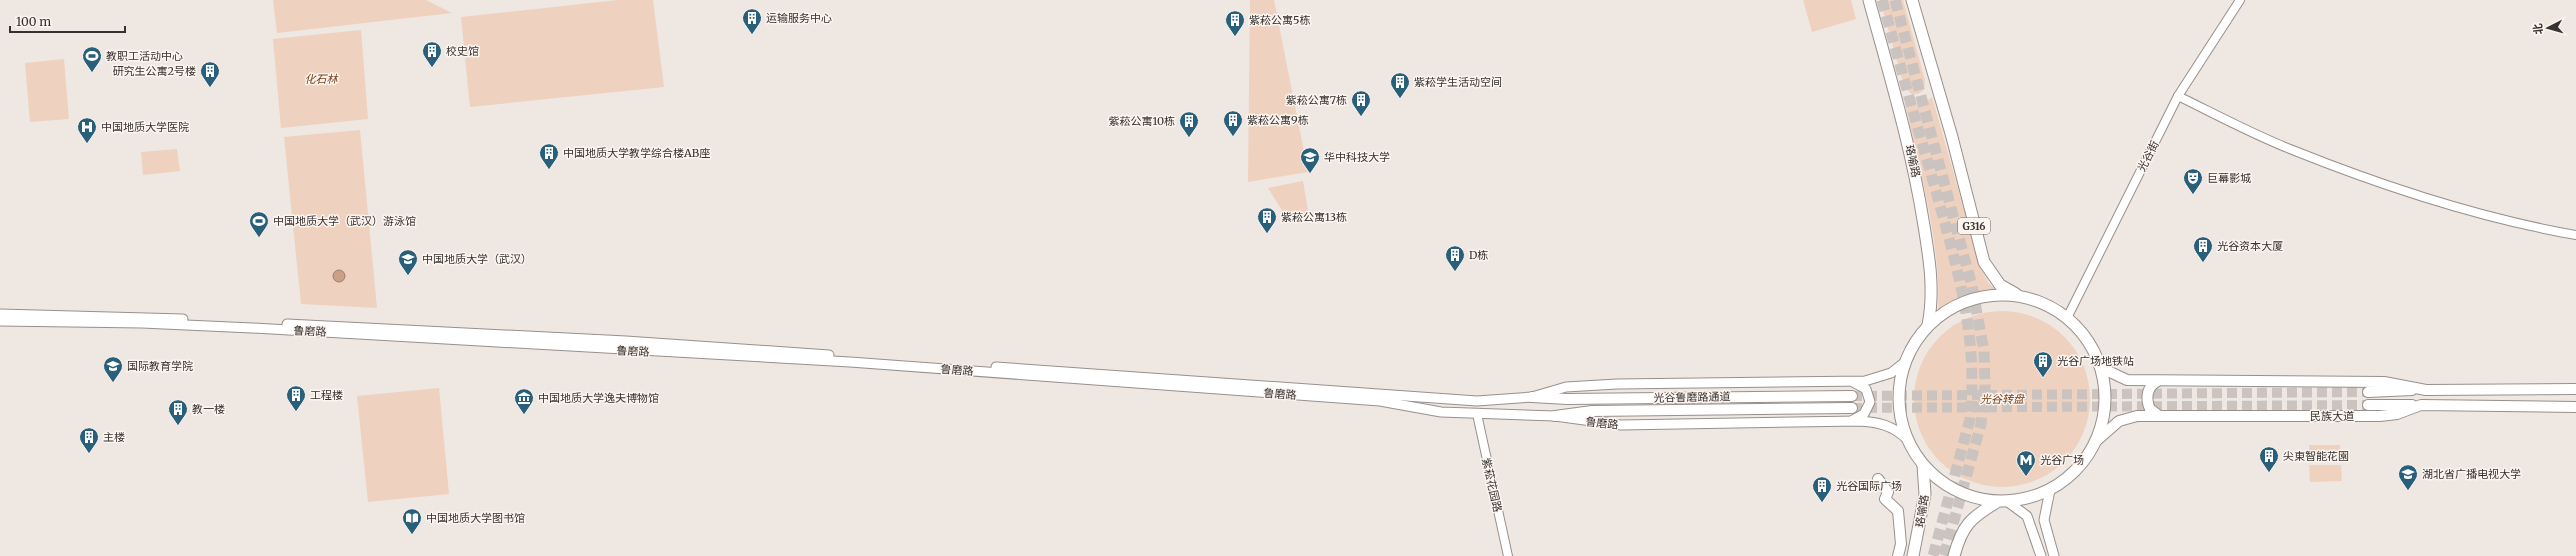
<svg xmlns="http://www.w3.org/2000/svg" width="2576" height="556" font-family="Merriweather,'Noto Sans SC',serif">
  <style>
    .green { fill: #efd1bf }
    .water { fill: #cba086; stroke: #9e7f6c }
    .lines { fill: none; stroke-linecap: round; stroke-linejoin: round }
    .primary-tunnel { stroke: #cac3bf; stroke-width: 10; stroke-dasharray: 10 5; stroke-linecap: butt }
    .trunk-tunnel { stroke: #cac3bf; stroke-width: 11; stroke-dasharray: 11 5.5; stroke-linecap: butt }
    .tertiary-casing { stroke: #98908c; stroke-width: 10 }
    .secondary-casing { stroke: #98908c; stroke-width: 11 }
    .primary-casing { stroke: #98908c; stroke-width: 12 }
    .trunk-casing { stroke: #98908c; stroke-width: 13 }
    .tertiary { stroke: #fff; stroke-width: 8 }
    .secondary { stroke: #fff; stroke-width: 9 }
    .primary { stroke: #fff; stroke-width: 10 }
    .trunk { stroke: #fff; stroke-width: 11 }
    .labels { text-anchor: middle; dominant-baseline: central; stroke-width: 3; stroke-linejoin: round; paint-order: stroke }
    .shield { fill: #fcf4ef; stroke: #716c6a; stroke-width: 1 }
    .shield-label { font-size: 10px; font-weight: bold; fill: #353231 }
    .poi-label { font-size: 11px; fill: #353231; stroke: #fcf4ef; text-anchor: start }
    .park-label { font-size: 11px; font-style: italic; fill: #7a431b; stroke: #fcf4ef }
    .street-label { font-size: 11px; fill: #353231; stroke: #fcf4ef }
  </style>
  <rect width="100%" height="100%" fill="#efe7e2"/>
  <g class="green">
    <path d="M 273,0 L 426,0 L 452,13 L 277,33 Z"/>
    <path d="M 618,0 L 653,0 L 664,87 L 470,107 L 461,17 Z"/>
    <path d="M 1250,0 L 1274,0 L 1308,172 L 1248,182 Z"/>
    <path d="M 1803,0 L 1851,0 L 1856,19 L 1812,32 Z"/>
    <path d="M 1880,0 L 1903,0 L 1925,80 L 1924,90 L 1918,94 L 1911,94 L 1904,86 Z"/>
    <path d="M 361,30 L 368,119 L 281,128 L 273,39 Z"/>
    <path d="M 64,59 L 69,119 L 30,122 L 25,63 Z"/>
    <path d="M 1932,97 L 1981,269 L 1989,284 L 1999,291 C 1975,293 1959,299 1938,312 C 1942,246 1919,168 1905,103 L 1920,105 Z"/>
    <path d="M 360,130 L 377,308 L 301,304 L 284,137 Z"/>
    <path d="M 177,149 L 180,171 L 143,175 L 141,152 Z"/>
    <path d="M 1303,181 L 1308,211 L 1289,222 L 1268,188 Z"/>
    <circle cx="2002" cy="399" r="88"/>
    <path d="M 439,388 L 449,494 L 368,502 L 357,396 Z"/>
    <path d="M 2309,445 L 2340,445 L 2341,461 L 2309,462 Z"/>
    <path d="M 2309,465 L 2341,465 L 2342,481 L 2310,482 Z"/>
  </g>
  <circle class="water" cx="339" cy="276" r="6"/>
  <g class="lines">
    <g class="primary-tunnel">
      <path d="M 1852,396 L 2368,392"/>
      <path d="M 1852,408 L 2368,405"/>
    </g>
    <g class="trunk-tunnel">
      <path d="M 1882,0 C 1899,61 1916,123 1934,184 C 1956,265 1979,334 1970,419 L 1933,556"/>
      <path d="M 1895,0 L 1972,286 L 1984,351 L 1985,387 L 1981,424 L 1944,556"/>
    </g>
    <g class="tertiary-casing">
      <g id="tertiary">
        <path d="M 2178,96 C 2215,114 2252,134 2290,149 C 2382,186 2478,218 2576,235"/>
        <path d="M 2067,318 L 2178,96 L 2240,0"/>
        <path d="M 1477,414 L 1508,556"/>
      </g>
    </g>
    <g class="secondary-casing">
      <g id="secondary">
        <path d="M 0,314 L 183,319"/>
        <path d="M 0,321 L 142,323 L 252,328 L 850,362 L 1380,401 L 1441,412 L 1555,416 L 1621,425 L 1858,421 C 1878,422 1892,425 1907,439"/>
        <path d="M 287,324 L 626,341 L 829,355"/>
        <path d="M 996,367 L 1477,401 L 1532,397 L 1566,387 L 1617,384 L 1865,381 L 1891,373 L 1905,362"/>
        <path d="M 1853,420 L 1864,414 L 1870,402 L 1866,389 L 1853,382"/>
        <path d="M 2050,490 L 2044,520 L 2054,556"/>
        <path d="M 2008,502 L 2027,516 L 2041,556"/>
      </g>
    </g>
    <g class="primary-casing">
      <g id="primary">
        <path d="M 2097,360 L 2108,371 L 2127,380 L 2384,382 L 2426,390 L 2576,389"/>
        <path d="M 2368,392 L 2412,390"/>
        <path d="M 1532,397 L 1567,399 L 1852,396"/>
        <path d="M 2368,405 L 2412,405"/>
        <path d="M 2158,415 L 2150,409 C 2145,398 2147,386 2158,381"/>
        <path d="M 1555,416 L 1592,411 L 1852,408"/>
        <path d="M 2095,442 L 2119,421 L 2137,416 L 2380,416 L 2397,414 L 2421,405 L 2576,407"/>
        <path d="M 1878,479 L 1888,492 L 1885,499 L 1898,511 L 1901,544 L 1898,556"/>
      </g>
    </g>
    <g class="trunk-casing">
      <g id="trunk">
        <path d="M 1869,0 C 1889,73 1911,146 1923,220 C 1929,256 1935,290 1928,325"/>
        <path d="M 1912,0 L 1952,137 L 1984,262 L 2000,285 L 2016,294"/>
        <circle cx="2002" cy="398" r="103"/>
        <path d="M 1913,556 L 1925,494 L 1923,465"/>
        <path d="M 1954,556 C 1962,526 1970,518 1997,502"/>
      </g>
    </g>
    <use href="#tertiary" class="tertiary"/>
    <use href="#secondary" class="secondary"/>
    <use href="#primary" class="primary"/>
    <use href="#trunk" class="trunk"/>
  </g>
  <defs>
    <g id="building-pin" transform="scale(1)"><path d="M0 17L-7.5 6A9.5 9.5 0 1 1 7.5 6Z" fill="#285f7a" stroke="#fcf4ef"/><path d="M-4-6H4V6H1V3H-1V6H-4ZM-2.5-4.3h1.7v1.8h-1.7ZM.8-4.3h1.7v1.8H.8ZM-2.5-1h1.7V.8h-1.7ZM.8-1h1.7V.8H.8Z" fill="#fff"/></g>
    <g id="stadium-pin" transform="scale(1)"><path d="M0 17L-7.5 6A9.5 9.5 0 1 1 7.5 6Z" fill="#285f7a" stroke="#fcf4ef"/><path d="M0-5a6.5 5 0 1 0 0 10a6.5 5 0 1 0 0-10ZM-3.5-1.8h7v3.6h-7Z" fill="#fff"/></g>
    <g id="hospital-pin" transform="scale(1)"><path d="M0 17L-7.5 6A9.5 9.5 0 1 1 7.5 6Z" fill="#285f7a" stroke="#fcf4ef"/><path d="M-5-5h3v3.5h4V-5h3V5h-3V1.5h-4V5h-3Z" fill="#fff"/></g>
    <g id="university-pin" transform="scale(1)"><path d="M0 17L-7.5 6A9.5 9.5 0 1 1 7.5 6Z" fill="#285f7a" stroke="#fcf4ef"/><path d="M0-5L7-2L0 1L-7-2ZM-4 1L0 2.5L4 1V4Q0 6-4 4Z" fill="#fff"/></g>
    <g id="theatre-pin" transform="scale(1)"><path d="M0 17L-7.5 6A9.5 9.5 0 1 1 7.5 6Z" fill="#285f7a" stroke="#fcf4ef"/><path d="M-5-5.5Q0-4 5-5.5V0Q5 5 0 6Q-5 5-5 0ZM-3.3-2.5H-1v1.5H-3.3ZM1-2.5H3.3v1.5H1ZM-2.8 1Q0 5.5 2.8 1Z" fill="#fff"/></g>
    <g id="museum-pin" transform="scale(1)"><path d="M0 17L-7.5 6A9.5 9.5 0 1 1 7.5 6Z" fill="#285f7a" stroke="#fcf4ef"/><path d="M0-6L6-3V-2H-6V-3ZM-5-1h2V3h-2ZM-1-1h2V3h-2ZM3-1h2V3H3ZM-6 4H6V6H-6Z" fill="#fff"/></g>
    <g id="metro-pin" transform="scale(1)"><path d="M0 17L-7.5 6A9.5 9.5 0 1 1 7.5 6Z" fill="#285f7a" stroke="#fcf4ef"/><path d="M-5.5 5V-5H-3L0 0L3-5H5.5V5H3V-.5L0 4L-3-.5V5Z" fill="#fff"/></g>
    <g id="library-pin" transform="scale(1)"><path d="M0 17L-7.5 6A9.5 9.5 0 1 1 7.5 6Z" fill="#285f7a" stroke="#fcf4ef"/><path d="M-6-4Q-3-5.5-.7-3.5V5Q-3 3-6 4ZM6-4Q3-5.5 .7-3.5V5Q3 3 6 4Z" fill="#fff"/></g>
  </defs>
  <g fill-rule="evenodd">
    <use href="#building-pin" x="752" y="18"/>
    <use href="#building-pin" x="1235" y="20"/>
    <use href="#building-pin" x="432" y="51"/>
    <use href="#stadium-pin" x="92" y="56"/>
    <use href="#building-pin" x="210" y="71"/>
    <use href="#building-pin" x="1400" y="82"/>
    <use href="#building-pin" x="1361" y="100"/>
    <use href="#building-pin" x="1233" y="120"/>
    <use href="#building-pin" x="1189" y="121"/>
    <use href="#hospital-pin" x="87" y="127"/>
    <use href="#building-pin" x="549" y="153"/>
    <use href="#university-pin" x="1310" y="157"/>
    <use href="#theatre-pin" x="2193" y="178"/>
    <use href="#building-pin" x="1267" y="217"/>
    <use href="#stadium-pin" x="259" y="221"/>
    <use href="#building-pin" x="2203" y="246"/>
    <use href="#building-pin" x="1455" y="255"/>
    <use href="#university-pin" x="408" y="259"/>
    <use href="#building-pin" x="2043" y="361"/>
    <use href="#university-pin" x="113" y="366"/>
    <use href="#building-pin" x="296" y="395"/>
    <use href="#museum-pin" x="524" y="398"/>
    <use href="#building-pin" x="178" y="409"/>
    <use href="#building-pin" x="89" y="437"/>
    <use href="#building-pin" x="2269" y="456"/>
    <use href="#metro-pin" x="2026" y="460"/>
    <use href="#university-pin" x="2408" y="474"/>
    <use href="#building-pin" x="1822" y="486"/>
    <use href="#library-pin" x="412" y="518"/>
  </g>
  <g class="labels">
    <rect class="shield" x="1958" y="218" width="32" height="16" rx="3"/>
    <g class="shield-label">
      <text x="1974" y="226">G316</text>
    </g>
    <g class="poi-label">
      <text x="766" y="18">运输服务中心</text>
      <text x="1249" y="20">紫菘公寓5栋</text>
      <text x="446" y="51">校史馆</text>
      <text x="106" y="56">教职工活动中心</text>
      <text x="196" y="71" text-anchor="end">研究生公寓2号楼</text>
      <text x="1414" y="82">紫菘学生活动空间</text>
      <text x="1347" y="100" text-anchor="end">紫菘公寓7栋</text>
      <text x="1247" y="120">紫菘公寓9栋</text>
      <text x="1175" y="121" text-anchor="end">紫菘公寓10栋</text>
      <text x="101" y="127">中国地质大学医院</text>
      <text x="563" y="153">中国地质大学教学综合楼AB座</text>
      <text x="1324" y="157">华中科技大学</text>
      <text x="2207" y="178">巨幕影城</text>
      <text x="1281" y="217">紫菘公寓13栋</text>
      <text x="273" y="221">中国地质大学（武汉）游泳馆</text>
      <text x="2217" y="246">光谷资本大厦</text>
      <text x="1469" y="255">D栋</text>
      <text x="422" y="259">中国地质大学（武汉）</text>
      <text x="2057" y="361">光谷广场地铁站</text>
      <text x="127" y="366">国际教育学院</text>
      <text x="310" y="395">工程楼</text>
      <text x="538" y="398">中国地质大学逸夫博物馆</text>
      <text x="192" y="409">教一楼</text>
      <text x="103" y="437">主楼</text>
      <text x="2283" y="456">尖東智能花園</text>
      <text x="2040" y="460">光谷广场</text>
      <text x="2422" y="474">湖北省广播电视大学</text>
      <text x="1836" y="486">光谷国际广场</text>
      <text x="426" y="518">中国地质大学图书馆</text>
    </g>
    <g class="park-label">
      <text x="321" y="79">化石林</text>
      <text x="2002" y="399">光谷转盘</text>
    </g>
    <g class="street-label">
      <text transform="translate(2148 156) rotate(-63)">光谷街</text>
      <text transform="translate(1913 161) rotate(77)">珞喻路</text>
      <text transform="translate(310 331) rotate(3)">鲁磨路</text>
      <text transform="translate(633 351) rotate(3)">鲁磨路</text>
      <text transform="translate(957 370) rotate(4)">鲁磨路</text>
      <text transform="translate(1280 394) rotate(4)">鲁磨路</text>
      <text transform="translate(1692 397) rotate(-1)">光谷鲁磨路通道</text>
      <text x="2332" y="416">民族大道</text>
      <text transform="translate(1602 423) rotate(6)">鲁磨路</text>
      <text transform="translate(1492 485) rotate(77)">紫菘花园路</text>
      <text transform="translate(1922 511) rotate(-81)">珞喻路</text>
    </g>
  </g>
  <g transform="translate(2548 28) rotate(264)" stroke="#fcf4ef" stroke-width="3" paint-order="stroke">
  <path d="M0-3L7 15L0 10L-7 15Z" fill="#353231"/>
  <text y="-6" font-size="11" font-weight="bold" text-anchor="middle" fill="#353231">北</text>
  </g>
  <path d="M10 26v6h115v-6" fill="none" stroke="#353231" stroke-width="2"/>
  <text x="16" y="26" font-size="12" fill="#353231" stroke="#fcf4ef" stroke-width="3" paint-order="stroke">100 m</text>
</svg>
